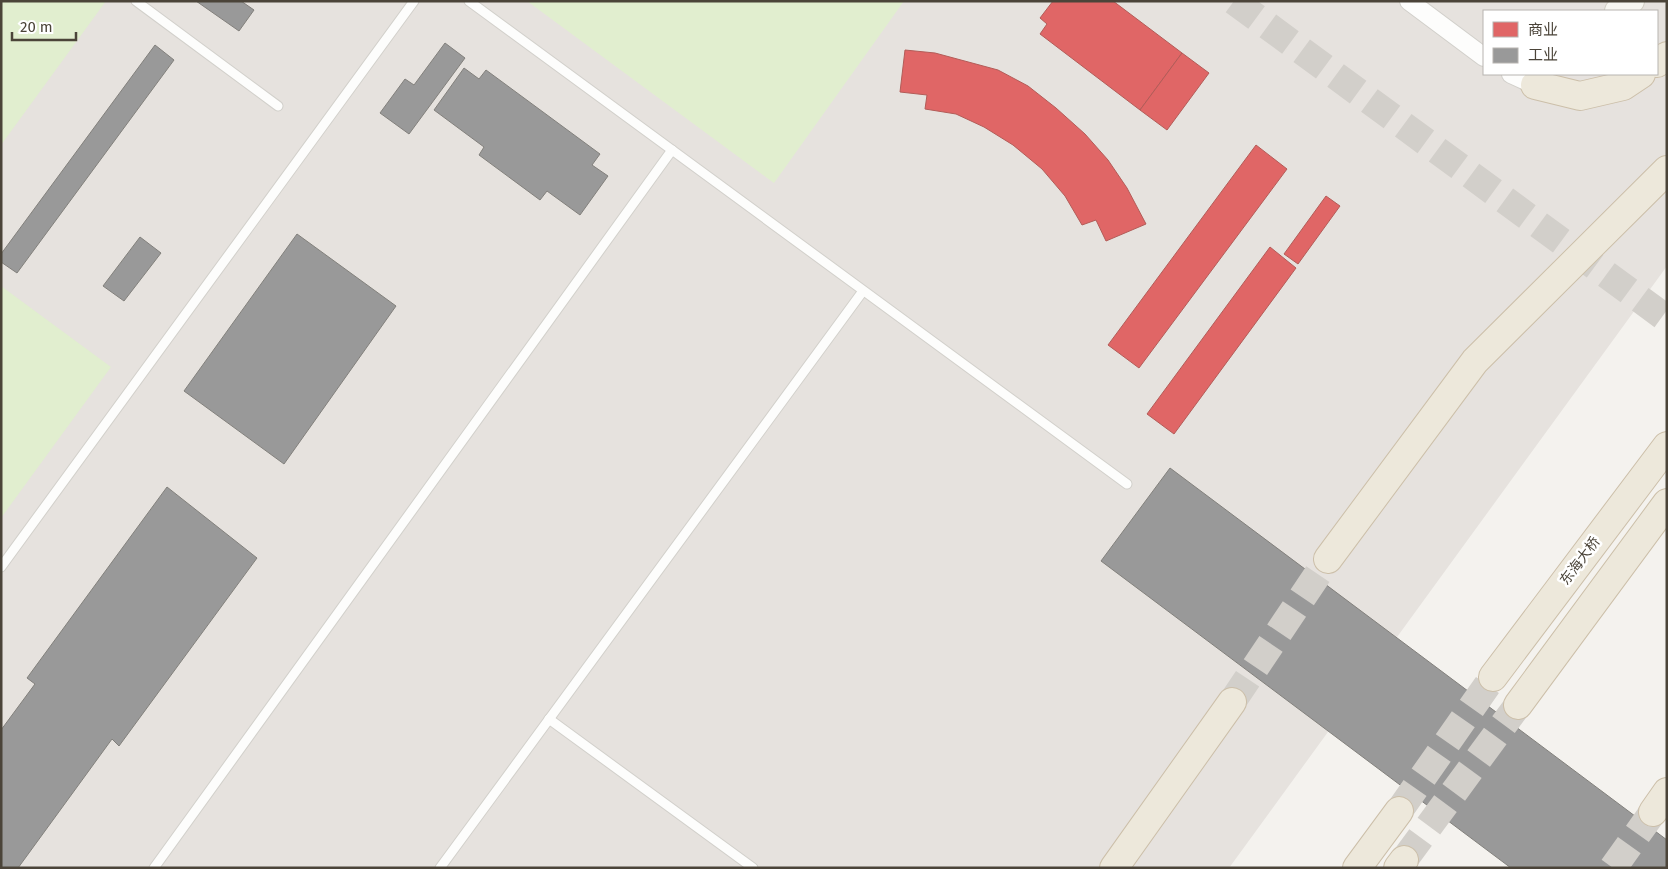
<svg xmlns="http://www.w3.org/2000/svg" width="1668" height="869" font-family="'Fira Sans','Noto Sans SC',sans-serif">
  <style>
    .industrial { fill: #e6e2de; fill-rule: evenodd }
    .green { fill: #e1eecf }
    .shops { fill: #e06666; stroke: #b35c58 }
    .industry { fill: #999; stroke: #82807c }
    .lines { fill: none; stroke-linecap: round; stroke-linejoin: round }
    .highway-tunnel { stroke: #d2cfca; stroke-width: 28; stroke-dasharray: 28 14; stroke-linecap: butt }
    .lane-casing { stroke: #d2d0cb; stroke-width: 11 }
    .street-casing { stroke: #d2d0cb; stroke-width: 20 }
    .secondary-casing { stroke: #d3cfc5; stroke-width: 26 }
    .highway-casing { stroke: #ccbfa9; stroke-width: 30 }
    .lane { stroke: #fdfdfc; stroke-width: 9 }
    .street { stroke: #fdfdfc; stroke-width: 18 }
    .secondary { stroke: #f7f6f1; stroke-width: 24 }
    .highway { stroke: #ede8db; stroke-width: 28 }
    .labels { text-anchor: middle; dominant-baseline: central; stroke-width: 5; stroke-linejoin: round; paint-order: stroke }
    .street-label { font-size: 14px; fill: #4b4439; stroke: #fff }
  </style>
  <rect width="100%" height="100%" fill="#f4f2ee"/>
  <path class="industrial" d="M 1,1 L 1667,1 L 1667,266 L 1229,868 L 1,868 ZM 1484,11 L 1657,11 L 1657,74 L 1484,74 Z"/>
  <g class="green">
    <path d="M 1,1 L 106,1 L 1,145 Z"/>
    <path d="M 527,1 L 904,1 L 774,183 Z"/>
    <path d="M 1,286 L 111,367 L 1,518 Z"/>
  </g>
  <g class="shops">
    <path d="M 1053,1 L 1113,1 L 1182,53 L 1140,110 L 1040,34 L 1047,24 L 1040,18 Z"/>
    <path d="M 905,50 L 935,53 L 998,70 L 1028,86 L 1056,108 L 1085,134 L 1108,160 L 1127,188 L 1146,224 L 1106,241 L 1096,220 L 1082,225 L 1065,196 L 1042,169 L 1013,145 L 984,127 L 956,114 L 925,109 L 927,95 L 900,92 Z"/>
    <path d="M 1182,53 L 1209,73 L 1167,130 L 1140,110 Z"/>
    <path d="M 1256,145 L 1287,169 L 1139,368 L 1108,345 Z"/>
    <path d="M 1326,196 L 1340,206 L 1298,264 L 1284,254 Z"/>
    <path d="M 1270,247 L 1296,268 L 1174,434 L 1147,414 Z"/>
  </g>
  <g class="industry">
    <path d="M 196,1 L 241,1 L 254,10 L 239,31 Z"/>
    <path d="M 445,43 L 465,58 L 409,134 L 380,113 L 405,79 L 414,85 Z"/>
    <path d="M 155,45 L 174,60 L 17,273 L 1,262 L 1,254 Z"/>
    <path d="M 464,68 L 479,79 L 486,70 L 600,154 L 592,165 L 608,176 L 580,215 L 547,191 L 540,200 L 479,155 L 484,147 L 434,110 Z"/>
    <path d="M 297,234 L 396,306 L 284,464 L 184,391 Z"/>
    <path d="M 140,237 L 161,253 L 124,301 L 103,286 Z"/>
    <path d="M 1170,468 L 1667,840 L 1667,868 L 1511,868 L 1101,561 Z"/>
    <path d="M 167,487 L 257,558 L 119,746 L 112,739 L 18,868 L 1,868 L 1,730 L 35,684 L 27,678 Z"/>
  </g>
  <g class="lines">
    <g class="highway-tunnel">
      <path d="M 1234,1 L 1667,319"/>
      <path d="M 1232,702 L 1328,559"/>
      <path d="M 1399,811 L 1493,677"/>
      <path d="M 1404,860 L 1518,705"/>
      <path d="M 1613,868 L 1653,812"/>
    </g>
    <g class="lane-casing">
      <g id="lane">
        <path d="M 136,1 L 278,106"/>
        <path d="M 469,1 L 1127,484"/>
        <path d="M 1,567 L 414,1"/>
        <path d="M 549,719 L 753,868"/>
        <path d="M 154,868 L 672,150"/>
        <path d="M 440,868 L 863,291"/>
      </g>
    </g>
    <g class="street-casing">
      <g id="street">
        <path d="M 1409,1 L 1484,57"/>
        <path d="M 1511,74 L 1535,85"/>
      </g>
    </g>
    <g class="secondary-casing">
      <path id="secondary" d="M 1617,11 L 1632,1"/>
    </g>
    <g class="highway-casing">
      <g id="highway">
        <path d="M 1657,63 L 1667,56"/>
        <path d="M 1535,85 L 1580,96 L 1623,86 L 1641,74"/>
        <path d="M 1328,559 L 1475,361 L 1667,170"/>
        <path d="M 1493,677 L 1667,446"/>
        <path d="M 1518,705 L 1667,503"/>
        <path d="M 1653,812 L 1667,792"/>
        <path d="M 1114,868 L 1232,702"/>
        <path d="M 1357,868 L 1399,811"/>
        <path d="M 1398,868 L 1404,860"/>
      </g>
    </g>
    <use href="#lane" class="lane"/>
    <use href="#street" class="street"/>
    <use href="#secondary" class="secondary"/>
    <use href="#highway" class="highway"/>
  </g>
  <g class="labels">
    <g class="street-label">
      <text transform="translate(1580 561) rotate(-53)">东海大桥</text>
    </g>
  </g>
  <rect width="1668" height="869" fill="none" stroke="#4b4439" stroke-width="5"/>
  <rect x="1483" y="10" width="175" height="65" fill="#ffffff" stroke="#b7b4b0"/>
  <rect x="1493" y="22" width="25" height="15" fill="#e06666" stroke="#b7b4b0"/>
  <text x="1528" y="35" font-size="15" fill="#4b4439">商业</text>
  <rect x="1493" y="48" width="25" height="15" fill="#999999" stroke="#b7b4b0"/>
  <text x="1528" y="60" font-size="15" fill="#4b4439">工业</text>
  <path d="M12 32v8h64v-8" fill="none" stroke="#4b4439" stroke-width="2.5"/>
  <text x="20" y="32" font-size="15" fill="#4b4439" stroke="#ffffff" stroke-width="4" paint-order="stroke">20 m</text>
</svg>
